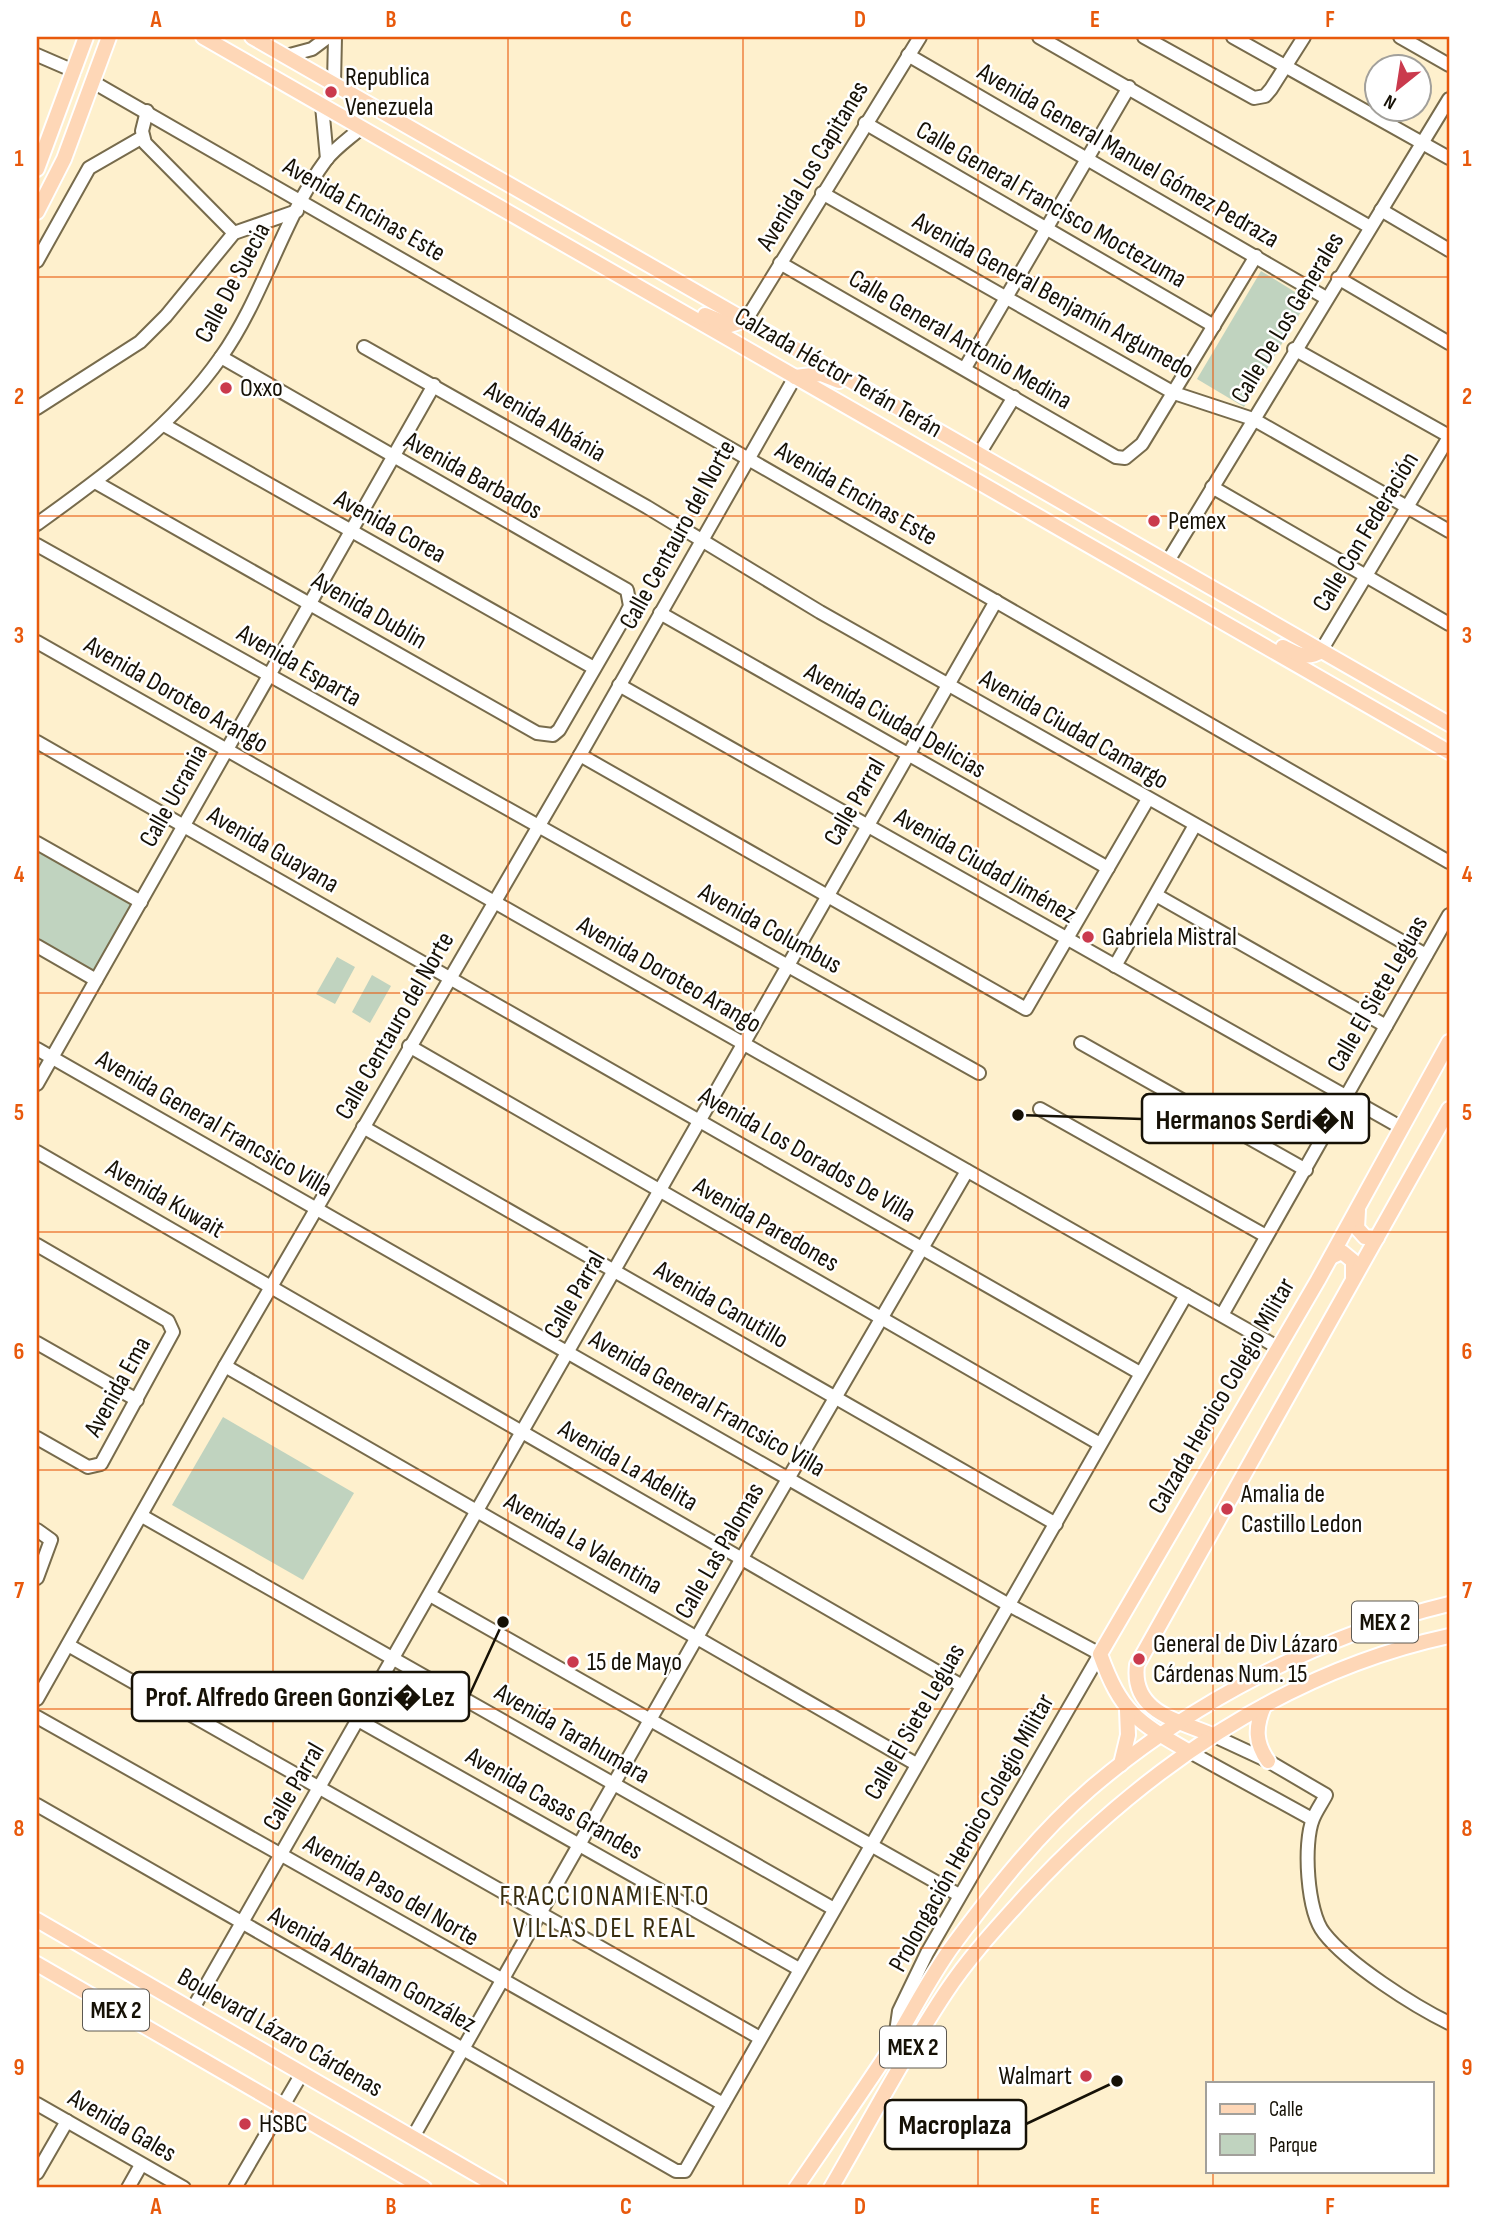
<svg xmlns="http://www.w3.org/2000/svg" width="1486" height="2225" font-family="'Sofia Sans Condensed',sans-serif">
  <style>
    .green { fill: #c0d3bf }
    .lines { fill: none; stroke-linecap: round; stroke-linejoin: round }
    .minor-casing { stroke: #776b4c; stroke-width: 16 }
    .major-casing { stroke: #fff; stroke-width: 18 }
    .minor { stroke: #fff; stroke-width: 12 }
    .major { stroke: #fed7b7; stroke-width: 14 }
    .grid { fill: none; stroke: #e8590c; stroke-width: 2; stroke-opacity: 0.55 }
    .poi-dot { fill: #ca3a4d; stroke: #fff; stroke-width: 2.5 }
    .labels { text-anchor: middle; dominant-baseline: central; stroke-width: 5; stroke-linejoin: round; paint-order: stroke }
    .shield { fill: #fff; stroke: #5c5851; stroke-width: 2 }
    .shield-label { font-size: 24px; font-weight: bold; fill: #161106 }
    .poi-label { font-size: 26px; fill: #161106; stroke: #fff; text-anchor: start }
    .street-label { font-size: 26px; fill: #161106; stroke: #fff }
    .neighbourhood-label { font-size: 28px; letter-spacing: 2px; fill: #392e10; stroke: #fff }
    .leader { fill: none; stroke: #161106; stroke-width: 2.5 }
    .callout-dot { fill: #161106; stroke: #fff; stroke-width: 2.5 }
    .callout { fill: #fff; stroke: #161106; stroke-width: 2.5 }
    .callout-label { font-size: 28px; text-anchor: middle; font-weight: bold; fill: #161106 }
    .neatline { fill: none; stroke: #e8590c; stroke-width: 2.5 }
    .grid-label { font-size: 23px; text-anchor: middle; font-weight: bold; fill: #e8590c }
  </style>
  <rect width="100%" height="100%" fill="#fef0cd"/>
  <g class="green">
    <path d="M 1261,271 L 1308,300 L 1244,407 L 1197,379 Z"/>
    <path d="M 37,844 L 140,903 L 97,979 L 37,944 Z"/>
    <path d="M 337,957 L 355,967 L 335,1004 L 316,994 Z"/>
    <path d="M 372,975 L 391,986 L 370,1023 L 352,1012 Z"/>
    <path d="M 223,1417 L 354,1493 L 303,1580 L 172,1505 Z"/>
  </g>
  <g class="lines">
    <g class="minor-casing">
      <g id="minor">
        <path d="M 1039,37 L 1370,227"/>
        <path d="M 1144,37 L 1254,98 L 1265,96 L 1271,89 L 1304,37"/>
        <path d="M 1233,37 L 1449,158"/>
        <path d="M 1400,37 L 1449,65"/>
        <path d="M 37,55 L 74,71"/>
        <path d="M 908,55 L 1326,298"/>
        <path d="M 286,56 L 312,49 L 328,37"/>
        <path d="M 93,82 L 1449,862"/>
        <path d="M 334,84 L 335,37"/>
        <path d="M 322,106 L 327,159"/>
        <path d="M 147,111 L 142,131 L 145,143 L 234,233"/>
        <path d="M 865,123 L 1214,326"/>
        <path d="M 822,193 L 1174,393 L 1253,419 L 1449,531"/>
        <path d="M 1381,210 L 1449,250"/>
        <path d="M 37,261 L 89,168 L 141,138"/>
        <path d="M 780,263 L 1116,457 L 1125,458 L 1142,444 L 1256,256"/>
        <path d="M 1338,278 L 1449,343"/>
        <path d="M 746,320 L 920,37"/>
        <path d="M 364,347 L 647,507 L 820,612 L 1426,955"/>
        <path d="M 1294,349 L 1449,436"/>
        <path d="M 965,368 L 1129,87"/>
        <path d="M 37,408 L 140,342 L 166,316 L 234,233 L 297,211"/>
        <path d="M 164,425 L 594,668"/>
        <path d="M 979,454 L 1014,397"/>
        <path d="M 95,482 L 537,733 L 553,735 L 559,730 L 625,616 L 630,606 L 627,590 L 221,357"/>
        <path d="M 1212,487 L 1449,624"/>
        <path d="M 37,524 C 105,475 172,427 221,357 C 263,298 283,218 326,160 C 335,148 350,138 361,128"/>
        <path d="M 37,545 L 979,1073"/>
        <path d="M 1168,561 L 1449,99"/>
        <path d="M 660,613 L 1108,868"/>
        <path d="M 37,642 L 1279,1348"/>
        <path d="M 1321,651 L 1449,437"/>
        <path d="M 619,685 L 1402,1128"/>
        <path d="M 37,742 L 1140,1373"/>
        <path d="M 580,755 L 1026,1009 L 1148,799"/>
        <path d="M 37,843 L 141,902"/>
        <path d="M 1156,895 L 1386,1026"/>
        <path d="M 37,946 L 96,980"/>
        <path d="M 1115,966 L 1195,825"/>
        <path d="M 1081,1043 L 1306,1170"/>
        <path d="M 409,1046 L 1100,1444"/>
        <path d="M 37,1049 L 1009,1605 L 1100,1654 L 927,1953 L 899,2011 L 895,2039"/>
        <path d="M 37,1084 L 434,385"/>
        <path d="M 1040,1109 L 1266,1236"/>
        <path d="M 363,1127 L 1056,1524"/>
        <path d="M 37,1152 L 962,1686"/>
        <path d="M 37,1245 L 168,1321 L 173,1332 L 101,1464 L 88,1467 L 37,1438"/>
        <path d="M 1222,1315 L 1449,915"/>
        <path d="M 37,1343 L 137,1400"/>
        <path d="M 225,1366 L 916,1764"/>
        <path d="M 142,1516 L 834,1909"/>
        <path d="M 37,1530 L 51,1540 L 37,1578"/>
        <path d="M 430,1595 L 959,1895"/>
        <path d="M 68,1645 L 760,2038"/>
        <path d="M 37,1699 L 225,1366 L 580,755 L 795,377"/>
        <path d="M 37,1717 L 723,2104"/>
        <path d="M 358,1720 L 799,1969"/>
        <path d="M 1212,1735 L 1268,1761 L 1326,1795 C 1322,1803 1316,1811 1313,1819 C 1303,1843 1307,1912 1324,1933 C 1348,1964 1414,2006 1449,2023"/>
        <path d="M 1188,1751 L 1312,1819"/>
        <path d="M 37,1805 L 676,2171 L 685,2171 L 1186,1295"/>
        <path d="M 192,2010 L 996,601"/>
        <path d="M 37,2104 L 184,2188"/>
        <path d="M 413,2137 L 742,1558 L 967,1171"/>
        <path d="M 37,2173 L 67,2121"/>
        <path d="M 128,2188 L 141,2165"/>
        <path d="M 235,2188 L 301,2075"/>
      </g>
    </g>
    <g class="major-casing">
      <g id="major">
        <path d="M 203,37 L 1449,752"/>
        <path d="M 252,37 L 1449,724"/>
        <path d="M 37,169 L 86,37"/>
        <path d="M 37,212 L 64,159 L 109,37"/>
        <path d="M 705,315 L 730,325 L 746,320"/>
        <path d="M 795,377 L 821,374 L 839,381"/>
        <path d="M 1283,647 C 1297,654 1307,660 1321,651"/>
        <path d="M 1358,1210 L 1357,1228 L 1365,1237 L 1377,1238"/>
        <path d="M 1331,1257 L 1342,1252 L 1353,1261 L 1353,1277"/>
        <path d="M 1264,1706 C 1255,1727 1255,1743 1268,1761"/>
        <path d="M 1212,1735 C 1177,1720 1131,1712 1137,1665 L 1449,1109"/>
        <path d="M 1188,1751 C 1136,1721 1121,1712 1100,1654 L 1318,1280 L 1449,1042"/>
        <path d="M 1121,1764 L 1128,1735 L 1127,1710"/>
        <path d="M 37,1920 L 500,2188"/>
        <path d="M 37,1964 L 424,2188"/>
        <path d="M 796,2188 C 826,2144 856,2101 885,2057 C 909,2020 928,1979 954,1944 C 994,1890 1039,1833 1090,1789 C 1190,1703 1321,1635 1449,1604"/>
        <path d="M 831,2188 C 869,2123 904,2055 946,1992 C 969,1957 999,1925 1027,1894 C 1141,1771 1283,1672 1449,1636"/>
      </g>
    </g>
    <use href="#minor" class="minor"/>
    <use href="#major" class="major"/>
  </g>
  <path class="grid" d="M 273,37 L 273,2188M 508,37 L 508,2188M 743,37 L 743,2188M 978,37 L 978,2188M 1213,37 L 1213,2083M 37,277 L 1449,277M 37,516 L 1449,516M 37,754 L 1449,754M 37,993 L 1449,993M 37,1232 L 1449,1232M 37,1470 L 1449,1470M 37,1709 L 1449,1709M 37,1948 L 1449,1948M 1213,2171 L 1213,2188"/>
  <g class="poi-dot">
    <circle cx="331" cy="92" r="7"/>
    <circle cx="226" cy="388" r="7"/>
    <circle cx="1154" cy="521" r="7"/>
    <circle cx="1088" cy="937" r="7"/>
    <circle cx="1227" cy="1509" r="7"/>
    <circle cx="1139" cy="1659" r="7"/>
    <circle cx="573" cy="1662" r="7"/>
    <circle cx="1086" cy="2076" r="7"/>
    <circle cx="245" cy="2124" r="7"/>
  </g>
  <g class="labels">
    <g class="shield">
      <rect x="1352" y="1601.5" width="66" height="41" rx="5"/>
      <rect x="83" y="1989.5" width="66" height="41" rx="5"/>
      <rect x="880" y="2026.5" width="66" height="41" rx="5"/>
    </g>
    <g class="shield-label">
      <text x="1385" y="1622">MEX 2</text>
      <text x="116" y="2010">MEX 2</text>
      <text x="913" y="2047">MEX 2</text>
    </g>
    <g class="poi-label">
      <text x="345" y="77">Republica<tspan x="345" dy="30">Venezuela</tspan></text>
      <text x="240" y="388">Oxxo</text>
      <text x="1168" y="521">Pemex</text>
      <text x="1102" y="937">Gabriela Mistral</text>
      <text x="1241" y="1494">Amalia de<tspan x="1241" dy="30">Castillo Ledon</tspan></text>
      <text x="1153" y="1644">General de Div Lázaro<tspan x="1153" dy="30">Cárdenas Num. 15</tspan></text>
      <text x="587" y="1662">15 de Mayo</text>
      <text x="1072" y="2076" text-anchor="end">Walmart</text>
      <text x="259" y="2124">HSBC</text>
    </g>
    <g class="street-label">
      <text transform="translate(1128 156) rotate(30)">Avenida General Manuel Gómez Pedraza</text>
      <text transform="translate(813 166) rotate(-59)">Avenida Los Capitanes</text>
      <text transform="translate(1051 205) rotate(30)">Calle General Francisco Moctezuma</text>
      <text transform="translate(364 210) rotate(30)">Avenida Encinas Este</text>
      <text transform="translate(233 283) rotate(-62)">Calle De Suecia</text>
      <text transform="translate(1053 296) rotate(29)">Avenida General Benjamín Argumedo</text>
      <text transform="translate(1288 318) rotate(-59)">Calle De Los Generales</text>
      <text transform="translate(960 340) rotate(30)">Calle General Antonio Medina</text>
      <text transform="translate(838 373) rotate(30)">Calzada Héctor Terán Terán</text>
      <text transform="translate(545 422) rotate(30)">Avenida Albánia</text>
      <text transform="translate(473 476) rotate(29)">Avenida Barbados</text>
      <text transform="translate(856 494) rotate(30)">Avenida Encinas Este</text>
      <text transform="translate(390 527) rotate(29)">Avenida Corea</text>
      <text transform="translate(1366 532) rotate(-59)">Calle Con Federación</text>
      <text transform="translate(678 535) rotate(-61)">Calle Centauro del Norte</text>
      <text transform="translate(369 611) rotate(30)">Avenida Dublin</text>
      <text transform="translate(299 666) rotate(30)">Avenida Esparta</text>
      <text transform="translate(176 695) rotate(30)">Avenida Doroteo Arango</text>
      <text transform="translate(895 721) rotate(30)">Avenida Ciudad Delicias</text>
      <text transform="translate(1074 730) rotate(30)">Avenida Ciudad Camargo</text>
      <text transform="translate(174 796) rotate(-61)">Calle Ucrania</text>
      <text transform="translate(855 802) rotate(-60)">Calle Parral</text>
      <text transform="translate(273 850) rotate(30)">Avenida Guayana</text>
      <text transform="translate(985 866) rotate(30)">Avenida Ciudad Jiménez</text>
      <text transform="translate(770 929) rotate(29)">Avenida Columbus</text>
      <text transform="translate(669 975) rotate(30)">Avenida Doroteo Arango</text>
      <text transform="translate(1378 994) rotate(-60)">Calle El Siete Leguas</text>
      <text transform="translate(395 1026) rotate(-60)">Calle Centauro del Norte</text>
      <text transform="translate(214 1124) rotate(30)">Avenida General Francsico Villa</text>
      <text transform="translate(807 1155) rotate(30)">Avenida Los Dorados De Villa</text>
      <text transform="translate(165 1199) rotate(30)">Avenida Kuwait</text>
      <text transform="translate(766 1225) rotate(30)">Avenida Paredones</text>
      <text transform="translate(575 1295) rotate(-60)">Calle Parral</text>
      <text transform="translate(721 1305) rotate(30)">Avenida Canutillo</text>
      <text transform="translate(118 1387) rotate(-61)">Avenida Ema</text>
      <text transform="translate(1222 1396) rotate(-60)">Calzada Heroico Colegio Militar</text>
      <text transform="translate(707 1404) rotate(30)">Avenida General Francsico Villa</text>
      <text transform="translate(628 1466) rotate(30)">Avenida La Adelita</text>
      <text transform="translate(583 1544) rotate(30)">Avenida La Valentina</text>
      <text transform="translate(720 1551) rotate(-60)">Calle Las Palomas</text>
      <text transform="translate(915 1722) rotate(-60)">Calle El Siete Leguas</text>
      <text transform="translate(572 1734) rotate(30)">Avenida Tarahumara</text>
      <text transform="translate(294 1787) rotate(-60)">Calle Parral</text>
      <text transform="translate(554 1804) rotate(30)">Avenida Casas Grandes</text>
      <text transform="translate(972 1833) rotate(-61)">Prolongación Heroico Colegio Militar</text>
      <text transform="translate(391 1891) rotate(30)">Avenida Paso del Norte</text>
      <text transform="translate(372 1970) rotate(29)">Avenida Abraham González</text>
      <text transform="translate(280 2033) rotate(30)">Boulevard Lázaro Cárdenas</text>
      <text transform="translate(122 2126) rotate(30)">Avenida Gales</text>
    </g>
    <g class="neighbourhood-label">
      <text x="605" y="1896">FRACCIONAMIENTO<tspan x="605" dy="32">VILLAS DEL REAL</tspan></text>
    </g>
  </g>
  <path class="leader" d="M1018 1115L1142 1119M503 1622L469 1696M1117 2081L1026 2124"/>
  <g class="callout-dot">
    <circle cx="1018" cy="1115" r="7"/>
    <circle cx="503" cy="1622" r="7"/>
    <circle cx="1117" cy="2081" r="7"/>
  </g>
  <g class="callout">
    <rect x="1142" y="1094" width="227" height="49" rx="7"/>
    <rect x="132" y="1672" width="337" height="49" rx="7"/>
    <rect x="885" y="2100" width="141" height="49" rx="7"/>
  </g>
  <g class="callout-label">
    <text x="1255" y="1129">Hermanos Serdi�N</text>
    <text x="300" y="1706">Prof. Alfredo Green Gonzi�Lez</text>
    <text x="955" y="2134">Macroplaza</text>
  </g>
  <rect width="1486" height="2225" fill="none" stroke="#ffffff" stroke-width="77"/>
  <rect x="1206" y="2082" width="228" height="91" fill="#ffffff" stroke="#a2a09b" stroke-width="2"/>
  <rect x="1220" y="2104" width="35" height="10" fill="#fed7b7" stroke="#a2a09b" stroke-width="2"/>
  <text x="1269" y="2116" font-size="21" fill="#161106">Calle</text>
  <rect x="1220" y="2134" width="35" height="21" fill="#c0d3bf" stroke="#a2a09b" stroke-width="2"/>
  <text x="1269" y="2152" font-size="21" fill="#161106">Parque</text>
  <g transform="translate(1398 88) rotate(210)"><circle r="33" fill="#ffffff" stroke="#a2a09b" stroke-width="2"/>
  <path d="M0-5L12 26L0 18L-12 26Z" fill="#ca3a4d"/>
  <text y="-10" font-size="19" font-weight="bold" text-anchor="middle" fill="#161106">N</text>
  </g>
  <rect x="38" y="38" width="1410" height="2148" class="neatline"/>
  <g class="grid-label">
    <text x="156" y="27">A</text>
    <text x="391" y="27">B</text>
    <text x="626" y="27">C</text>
    <text x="860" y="27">D</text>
    <text x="1095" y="27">E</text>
    <text x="1330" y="27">F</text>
    <text x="19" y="166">1</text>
    <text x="1467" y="166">1</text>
    <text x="19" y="404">2</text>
    <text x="1467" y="404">2</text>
    <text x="19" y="643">3</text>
    <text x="1467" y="643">3</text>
    <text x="19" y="882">4</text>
    <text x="1467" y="882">4</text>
    <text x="19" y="1120">5</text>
    <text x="1467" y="1120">5</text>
    <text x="19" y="1359">6</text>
    <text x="1467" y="1359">6</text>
    <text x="19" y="1598">7</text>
    <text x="1467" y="1598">7</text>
    <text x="19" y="1836">8</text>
    <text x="1467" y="1836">8</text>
    <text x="19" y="2075">9</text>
    <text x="1467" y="2075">9</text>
    <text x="156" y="2214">A</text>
    <text x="391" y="2214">B</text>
    <text x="626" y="2214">C</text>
    <text x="860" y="2214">D</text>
    <text x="1095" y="2214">E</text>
    <text x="1330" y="2214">F</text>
  </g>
</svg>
